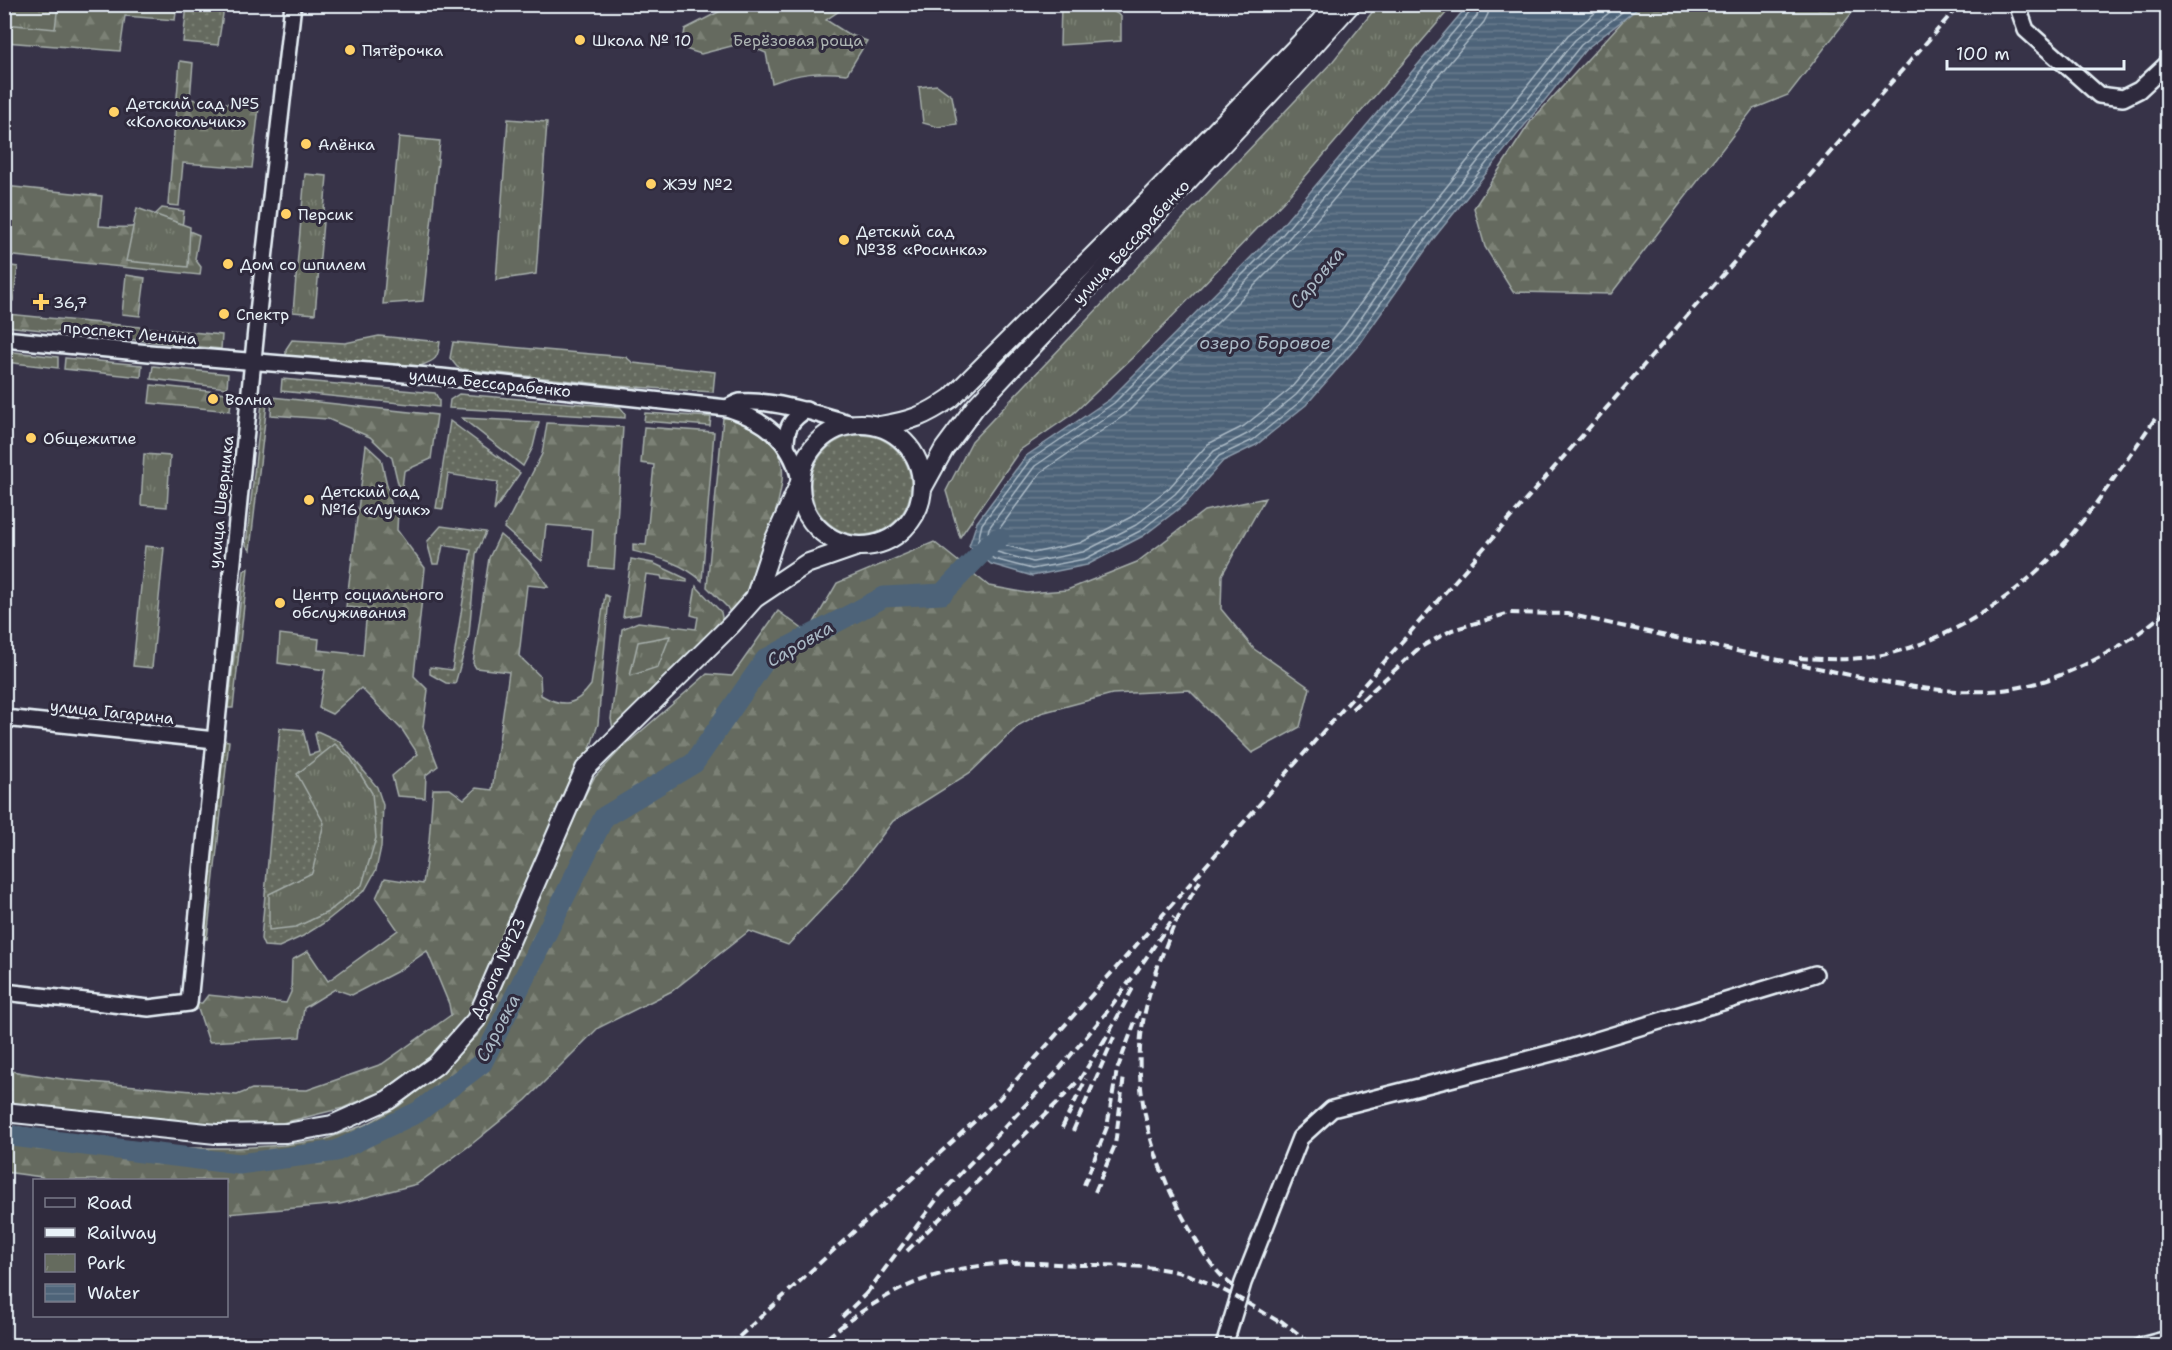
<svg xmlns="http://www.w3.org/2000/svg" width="2172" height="1350" font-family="'Shantell Sans',sans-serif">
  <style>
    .grass { fill: url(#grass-dots); stroke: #a6aeab; stroke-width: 1.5 }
    .forest { fill: url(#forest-firs); stroke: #a6aeab; stroke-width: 1.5 }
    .park { fill: url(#park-tufts); stroke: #a6aeab; stroke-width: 1.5 }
    .water { fill: url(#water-rules); stroke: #8c9cac; stroke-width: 1.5 }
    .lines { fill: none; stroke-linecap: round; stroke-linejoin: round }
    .shore { stroke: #aab9c5; stroke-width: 1.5 }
    .river { stroke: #4e6479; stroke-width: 21 }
    .minor-casing { stroke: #e8f1f8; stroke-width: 20 }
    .major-casing { stroke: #e8f1f8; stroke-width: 22 }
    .minor { stroke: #2f2a3d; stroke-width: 15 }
    .major { stroke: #2f2a3d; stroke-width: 18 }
    .rail { stroke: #e8f1f8; stroke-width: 4; stroke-dasharray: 9 4.5; stroke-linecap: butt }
    .poi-dot { fill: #ffd166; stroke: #2f2a3d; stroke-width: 2 }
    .labels { text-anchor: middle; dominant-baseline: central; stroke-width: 6; stroke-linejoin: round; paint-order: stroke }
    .poi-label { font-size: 16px; fill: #e8f1f8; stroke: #2f2a3d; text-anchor: start }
    .park-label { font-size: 16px; fill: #adb5b3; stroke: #2f2a3d }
    .street-label { font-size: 16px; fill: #e8f1f8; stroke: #2f2a3d }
    .water-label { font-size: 18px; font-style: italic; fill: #aab9c5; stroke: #2f2a3d }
  </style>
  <defs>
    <pattern id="grass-dots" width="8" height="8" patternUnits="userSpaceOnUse" patternTransform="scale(1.5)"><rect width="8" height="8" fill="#656b5e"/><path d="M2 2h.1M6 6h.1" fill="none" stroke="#7b8176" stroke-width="1.8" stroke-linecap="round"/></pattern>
    <pattern id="forest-firs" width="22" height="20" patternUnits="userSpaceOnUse" patternTransform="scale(1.5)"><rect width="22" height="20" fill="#656b5e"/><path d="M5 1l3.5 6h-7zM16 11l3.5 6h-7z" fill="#7b8176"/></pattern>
    <pattern id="park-tufts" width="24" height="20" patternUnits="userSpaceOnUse" patternTransform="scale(1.5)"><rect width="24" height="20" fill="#656b5e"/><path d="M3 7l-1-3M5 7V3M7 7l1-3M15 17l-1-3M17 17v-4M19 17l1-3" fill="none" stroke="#7b8176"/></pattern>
    <pattern id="water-rules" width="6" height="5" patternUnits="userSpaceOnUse" patternTransform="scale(1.5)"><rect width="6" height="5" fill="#4e6479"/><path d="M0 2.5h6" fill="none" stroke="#687b8d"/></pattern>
  </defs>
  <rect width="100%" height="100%" fill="#373348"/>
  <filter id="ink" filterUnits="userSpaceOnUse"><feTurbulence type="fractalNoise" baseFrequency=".0167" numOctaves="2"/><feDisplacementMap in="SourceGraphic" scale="12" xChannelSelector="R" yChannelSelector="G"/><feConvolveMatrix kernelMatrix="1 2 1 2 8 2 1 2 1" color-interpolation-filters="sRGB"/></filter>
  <g filter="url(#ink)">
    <g class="grass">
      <path d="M 187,5 L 224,8 L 218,45 L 183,42 Z"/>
      <path d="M 379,336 L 440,342 C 438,359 436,360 420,366 L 286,356 L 286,349 L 292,340 L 345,343 Z"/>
      <path d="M 453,342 L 626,357 L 633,363 L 715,372 L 713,392 L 619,386 L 462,369 L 457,367 L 450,358 Z"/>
      <path d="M 282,379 L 435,393 L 439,400 L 439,407 L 281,391 Z"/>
      <path d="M 459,394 L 620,407 L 625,413 L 625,418 L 449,408 L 450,400 Z"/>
      <path d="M 262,403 L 267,403 L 250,550 L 246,545 Z"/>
      <path d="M 645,413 L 711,417 L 710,426 L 644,421 Z"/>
      <path d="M 450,421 L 520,473 L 494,511 L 498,482 L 448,474 L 443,509 L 436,508 Z"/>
      <circle cx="861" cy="485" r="50"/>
      <path d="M 441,526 L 486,532 L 476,554 L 469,635 L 455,684 L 446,683 L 430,674 L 430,667 L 452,670 L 471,550 L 443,545 L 439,564 L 433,564 L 427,542 Z"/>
      <path d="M 248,568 L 233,708 L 228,708 L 244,571 Z"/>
      <path d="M 280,728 L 303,730 L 309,755 L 319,752 L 315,734 L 317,731 L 339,741 L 377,787 L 383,805 L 381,847 L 376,870 L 365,890 L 324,923 L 303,936 L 279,947 L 264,946 L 261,939 Z"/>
      <path d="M 224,740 L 229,741 L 207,939 L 203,939 Z"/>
    </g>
    <g class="forest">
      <path d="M 734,4 L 848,5 L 826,20 L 848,34 L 867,41 L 847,74 C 819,71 799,73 772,83 L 766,53 L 743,43 L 701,54 L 682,48 L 685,29 Z"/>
      <path d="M 1645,4 L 1858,5 L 1788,95 L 1753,109 L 1611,294 L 1513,292 L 1485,247 L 1474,208 L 1531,121 L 1631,12 Z"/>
      <path d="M 4,5 L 177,5 L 175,20 L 125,16 L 120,51 L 5,42 Z"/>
      <path d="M 180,61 L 193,63 L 190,99 L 259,107 L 252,168 L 183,163 L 179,206 L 168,205 Z"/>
      <path d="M 4,186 L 102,196 L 99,226 C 130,228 139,232 162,208 L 184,211 L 182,228 L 199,235 L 195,259 L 201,267 L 200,275 L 5,255 Z"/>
      <path d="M 5,265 L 18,267 L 13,301 L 5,300 Z"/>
      <path d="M 126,275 L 145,278 L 140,316 L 122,314 Z"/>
      <path d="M 7,314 L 222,335 L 221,349 L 5,326 Z"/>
      <path d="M 5,351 L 58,357 L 58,368 L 5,362 Z"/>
      <path d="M 65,358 L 142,365 L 141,377 L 64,369 Z"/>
      <path d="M 153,366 L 228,374 L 227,388 L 151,379 Z"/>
      <path d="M 151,385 L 227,393 L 226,399 L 231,400 L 230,411 L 149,403 Z"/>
      <path d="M 272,397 L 437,415 L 431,459 L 404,471 L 401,496 L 392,458 L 370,437 L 328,419 L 271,415 Z"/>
      <path d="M 462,418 L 539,422 L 533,447 L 523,466 Z"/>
      <path d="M 723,418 C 741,419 752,423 765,434 C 795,460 779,497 771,529 C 766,547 756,589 745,603 C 742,608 736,612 732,616 L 727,607 L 707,587 Z"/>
      <path d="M 547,423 L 623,427 L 614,569 L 590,567 L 593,529 L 546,525 L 542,561 L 504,528 L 542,454 Z"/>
      <path d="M 644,427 L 714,432 L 702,581 C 683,563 657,557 633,551 L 633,544 L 646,545 L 654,465 L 641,463 Z"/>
      <path d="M 366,445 L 381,459 L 392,507 L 398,510 L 397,530 L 425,568 L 414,676 L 428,690 L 423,727 L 438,766 L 426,775 L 425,798 L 397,796 L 392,776 L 418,754 L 403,731 L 361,688 L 332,714 L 319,708 L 325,670 L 278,663 L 280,634 L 319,639 L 318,650 L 363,655 L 367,609 L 346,607 Z"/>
      <path d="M 1265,498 L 1222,575 L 1221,609 L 1254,649 L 1310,688 L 1300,727 L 1252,753 L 1189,690 L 1112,694 L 1041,713 L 1019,725 L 971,772 L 893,821 L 842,888 L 788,945 L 749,931 L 672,991 L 598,1028 L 526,1100 L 473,1143 L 417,1184 L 340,1204 L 227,1214 L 226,1180 L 42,1180 L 42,1177 L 5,1172 L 5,1125 L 165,1148 L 234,1148 L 284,1145 L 326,1139 L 367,1124 L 399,1106 L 427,1083 L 479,1034 L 562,840 L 594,778 L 622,748 L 707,674 L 732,676 L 778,611 L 808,633 L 837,583 L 934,542 L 989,586 L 1027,593 L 1067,590 L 1137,562 L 1204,511 Z"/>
      <path d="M 500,535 C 519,551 536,566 548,587 L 527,585 L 519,656 L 540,676 L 541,695 C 563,708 576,706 591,685 L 605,595 L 609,597 L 598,724 L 588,755 L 472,1015 L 438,1051 L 383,1091 L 343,1108 L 282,1123 L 211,1125 L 5,1104 L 4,1070 L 69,1080 L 237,1095 L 252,1089 L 307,1090 L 382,1064 L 451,1015 L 449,1004 L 427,951 L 398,971 L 352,995 L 335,989 L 304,1008 L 300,1037 L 209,1042 L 196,1003 L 202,1003 L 208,995 L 286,1003 L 291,992 L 292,960 L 308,951 L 328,981 L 398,930 L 376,898 L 385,878 L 423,884 L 429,841 L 433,789 L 450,789 L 464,799 L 476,788 L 492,790 L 509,672 L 476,668 L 473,663 L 489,558 Z"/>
      <path d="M 631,559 L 653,563 L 687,579 L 687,582 L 662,579 L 661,576 L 646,574 L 640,614 L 623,617 Z"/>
      <path d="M 696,586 L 721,612 L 724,628 L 614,734 L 611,719 L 622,629 L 638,622 L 696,629 L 698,617 L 691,615 Z"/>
    </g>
    <g class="park">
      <path d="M 5,4 L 58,5 L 55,29 L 5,24 Z"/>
      <path d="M 1061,5 L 1103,5 L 1121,16 L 1121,41 L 1060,45 Z"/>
      <path d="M 1378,5 L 1453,5 L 1285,200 L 1132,358 L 1074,413 L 1020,450 L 960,537 L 946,491 L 972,441 L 1333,61 Z"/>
      <path d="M 937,85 L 952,96 L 957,124 L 938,127 L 923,123 L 919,87 Z"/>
      <path d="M 508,119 L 547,122 L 536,274 L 496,280 Z"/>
      <path d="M 399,137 L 440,141 L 423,301 L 383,304 Z"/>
      <path d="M 305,174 L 327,176 L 315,314 L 293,312 Z"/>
      <path d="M 137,208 L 190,227 L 188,267 L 126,261 Z"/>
      <path d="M 144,454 L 170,456 L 167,507 L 141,505 Z"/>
      <path d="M 145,546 L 164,548 L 152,668 L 133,666 Z"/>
      <path d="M 670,636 L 658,667 L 630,676 L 638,642 Z"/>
      <path d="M 335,744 L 351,759 L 372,793 L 376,838 L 362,885 L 328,912 L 296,927 L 269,930 L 269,894 L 312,873 L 324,823 L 297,774 Z"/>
    </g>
    <path class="water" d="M 1469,4 L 1642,5 L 1586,49 L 1434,238 L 1361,342 L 1306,405 L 1256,445 L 1223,461 L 1185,504 L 1143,536 L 1087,565 L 1032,576 L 991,564 L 969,546 L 977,522 L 1026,456 L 1110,399 L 1278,230 Z"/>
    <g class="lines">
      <g class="shore">
        <path d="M 1473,4 L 1471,11 L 1283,234 L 1114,403 L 1030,460 L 982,524 L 977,545 L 994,559 L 1032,569 L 1085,559 L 1140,531 L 1180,500 L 1219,456 L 1253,440 L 1301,401 L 1356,338 L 1429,235 L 1581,45 L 1632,4"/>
        <path d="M 1480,4 L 1477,16 L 1288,239 L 1119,409 L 1035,466 L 989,528 L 986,543 L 997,552 L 1033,562 L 1083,552 L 1136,525 L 1175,494 L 1214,451 L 1249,433 L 1296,395 L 1350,334 L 1423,230 L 1575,40 L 1620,4"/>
        <path d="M 1489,4 L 1488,14 L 1484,22 L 1295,245 L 1125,415 L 1041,472 L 997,532 L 996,540 L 1001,544 L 1033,553 L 1080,543 L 1131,517 L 1169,488 L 1208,444 L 1244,426 L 1290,389 L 1343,328 L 1416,225 L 1568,35 L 1606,4"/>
      </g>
      <path class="river" d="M 4,1135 L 239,1164 L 336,1151 L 418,1112 L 482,1063 L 604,817 L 694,763 L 766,659 L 884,597 L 942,594 L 991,543 L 999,538"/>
      <g class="minor-casing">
        <g id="minor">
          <path d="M 2020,4 L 2019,10 L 2026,30 L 2099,95 L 2123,98 L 2139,90 L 2168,63"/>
          <path d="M 4,339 L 149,353 L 441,377 L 727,408 C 765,420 790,439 800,479"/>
          <path d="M 727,408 C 731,406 736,403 740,402 C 772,399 821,415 852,424"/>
          <path d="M 786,446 C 786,428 790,420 806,410"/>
          <path d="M 4,718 L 215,740"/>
          <path d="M 4,992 L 149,1008 L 189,1003 L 256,330 L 293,4"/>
          <path d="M 1224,1346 L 1243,1283 L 1300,1138 L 1332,1109 L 1564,1050 L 1815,974"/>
          <path d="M 2141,1346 L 2168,1339"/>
        </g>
      </g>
      <g class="major-casing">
        <g id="major">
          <circle cx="861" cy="485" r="61"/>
          <path d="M 880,426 C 911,421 925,416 951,398 L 1148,201 L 1317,26 L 1334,4"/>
          <path d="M 923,487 L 944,449 L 976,406 L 1276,87 L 1351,4"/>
          <path d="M 755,598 L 774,541 L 799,485"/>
          <path d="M 4,1112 L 216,1134 L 286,1133 L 332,1125 L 388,1100 L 436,1065 L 476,1020 L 585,769 L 731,625 L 755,598 L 806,564 L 858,546"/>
        </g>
      </g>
      <use href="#minor" class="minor"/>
      <use href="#major" class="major"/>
      <g class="rail">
        <path d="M 1799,658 C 1820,659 1842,660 1863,658 C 1944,649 2028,591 2077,528 C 2106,492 2131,453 2157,416"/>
        <path d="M 1352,709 L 1419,648 L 1452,630 L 1510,613 L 1568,614 C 1647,632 1725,649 1804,665 C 1865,678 1926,694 1989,691 C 2049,689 2125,650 2168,609"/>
        <path d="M 1158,966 C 1152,986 1145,1007 1142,1028 C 1132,1097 1155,1169 1189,1228 C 1202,1251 1215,1274 1236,1288"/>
        <path d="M 1155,973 L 1174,925 L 1200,881"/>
        <path d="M 1103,1044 L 1134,986"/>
        <path d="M 1062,1128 L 1086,1079"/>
        <path d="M 1073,1131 L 1114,1037"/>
        <path d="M 1084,1185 L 1107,1127 L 1117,1070 L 1139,1011"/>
        <path d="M 1095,1192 L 1115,1145 L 1124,1076"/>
        <path d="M 907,1251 L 1062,1098 L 1080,1079 L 1107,1036"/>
        <path d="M 866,1294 L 940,1195 L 1055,1074 L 1106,1013 L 1135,974 L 1174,917"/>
        <path d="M 842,1317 L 872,1288"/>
        <path d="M 1280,1320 L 1314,1346"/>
        <path d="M 729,1346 L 1000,1098 L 1139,942 L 1960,4"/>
        <path d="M 817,1346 C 874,1298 921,1271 996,1264 C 1023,1261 1052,1264 1079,1265 C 1111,1265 1157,1265 1188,1275 C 1223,1287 1253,1307 1285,1325"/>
      </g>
    </g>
  </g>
  <g class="poi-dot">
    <circle cx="580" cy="40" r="6"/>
    <circle cx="350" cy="50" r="6"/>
    <circle cx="114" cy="112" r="6"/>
    <circle cx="306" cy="144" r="6"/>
    <circle cx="651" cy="184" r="6"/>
    <circle cx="286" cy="214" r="6"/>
    <circle cx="844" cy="240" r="6"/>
    <circle cx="228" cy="264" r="6"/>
    <path d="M38 293h6v6h6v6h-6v6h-6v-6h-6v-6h6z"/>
    <circle cx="224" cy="314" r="6"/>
    <circle cx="213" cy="399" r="6"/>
    <circle cx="31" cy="438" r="6"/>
    <circle cx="309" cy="500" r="6"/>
    <circle cx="280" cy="603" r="6"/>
  </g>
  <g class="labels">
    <g class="poi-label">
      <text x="592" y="40">Школа № 10</text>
      <text x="362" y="50">Пятёрочка</text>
      <text x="126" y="103">Детский сад №5<tspan x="126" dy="18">«Колокольчик»</tspan></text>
      <text x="318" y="144">Алёнка</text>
      <text x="663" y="184">ЖЭУ №2</text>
      <text x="298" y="214">Персик</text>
      <text x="856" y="231">Детский сад<tspan x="856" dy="18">№38 «Росинка»</tspan></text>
      <text x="240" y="264">Дом со шпилем</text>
      <text x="53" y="302">36,7</text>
      <text x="236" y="314">Спектр</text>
      <text x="225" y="399">Волна</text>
      <text x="43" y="438">Общежитие</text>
      <text x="321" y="491">Детский сад<tspan x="321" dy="18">№16 «Лучик»</tspan></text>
      <text x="292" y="594">Центр социального<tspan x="292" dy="18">обслуживания</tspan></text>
    </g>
    <g class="park-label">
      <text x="798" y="40">Берёзовая роща</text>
    </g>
    <g class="street-label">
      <text transform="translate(1131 242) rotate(-47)">улица Бессарабенко</text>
      <text transform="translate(130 333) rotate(5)">проспект Ленина</text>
      <text transform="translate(490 383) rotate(6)">улица Бессарабенко</text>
      <text transform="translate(221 502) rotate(-84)">улица Шверника</text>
      <text transform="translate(112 712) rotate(6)">улица Гагарина</text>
      <text transform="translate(498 968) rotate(-65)">Дорога №123</text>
    </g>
    <g class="water-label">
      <text transform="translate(1317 278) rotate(-50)">Саровка</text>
      <text x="1265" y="343">озеро Боровое</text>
      <text transform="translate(800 644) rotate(-30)">Саровка</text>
      <text transform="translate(498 1028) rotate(-62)">Саровка</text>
    </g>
  </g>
  <rect width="2172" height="1350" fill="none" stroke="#2f2a3d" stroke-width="24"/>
  <rect x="12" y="12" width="2148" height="1326" fill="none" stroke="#e8f1f8" stroke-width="2" filter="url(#ink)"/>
  <rect x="33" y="1179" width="195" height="138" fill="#2f2a3d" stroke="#797a88" stroke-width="1.5"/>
  <rect x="45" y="1198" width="30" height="9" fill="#2f2a3d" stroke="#797a88" stroke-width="1.5"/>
  <text x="87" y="1209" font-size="18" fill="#e8f1f8">Road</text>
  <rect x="45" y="1228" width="30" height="9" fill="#e8f1f8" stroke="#797a88" stroke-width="1.5"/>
  <text x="87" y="1239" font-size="18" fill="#e8f1f8">Railway</text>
  <rect x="45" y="1254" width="30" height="18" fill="url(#park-tufts)" stroke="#797a88" stroke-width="1.5"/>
  <text x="87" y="1269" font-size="18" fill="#e8f1f8">Park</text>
  <rect x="45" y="1284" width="30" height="18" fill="url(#water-rules)" stroke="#797a88" stroke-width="1.5"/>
  <text x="87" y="1299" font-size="18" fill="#e8f1f8">Water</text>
  <path d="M1947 60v9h177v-9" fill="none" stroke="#e8f1f8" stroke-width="3"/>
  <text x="1956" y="60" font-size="18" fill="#e8f1f8" stroke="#2f2a3d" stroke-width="4.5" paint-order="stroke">100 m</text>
</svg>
